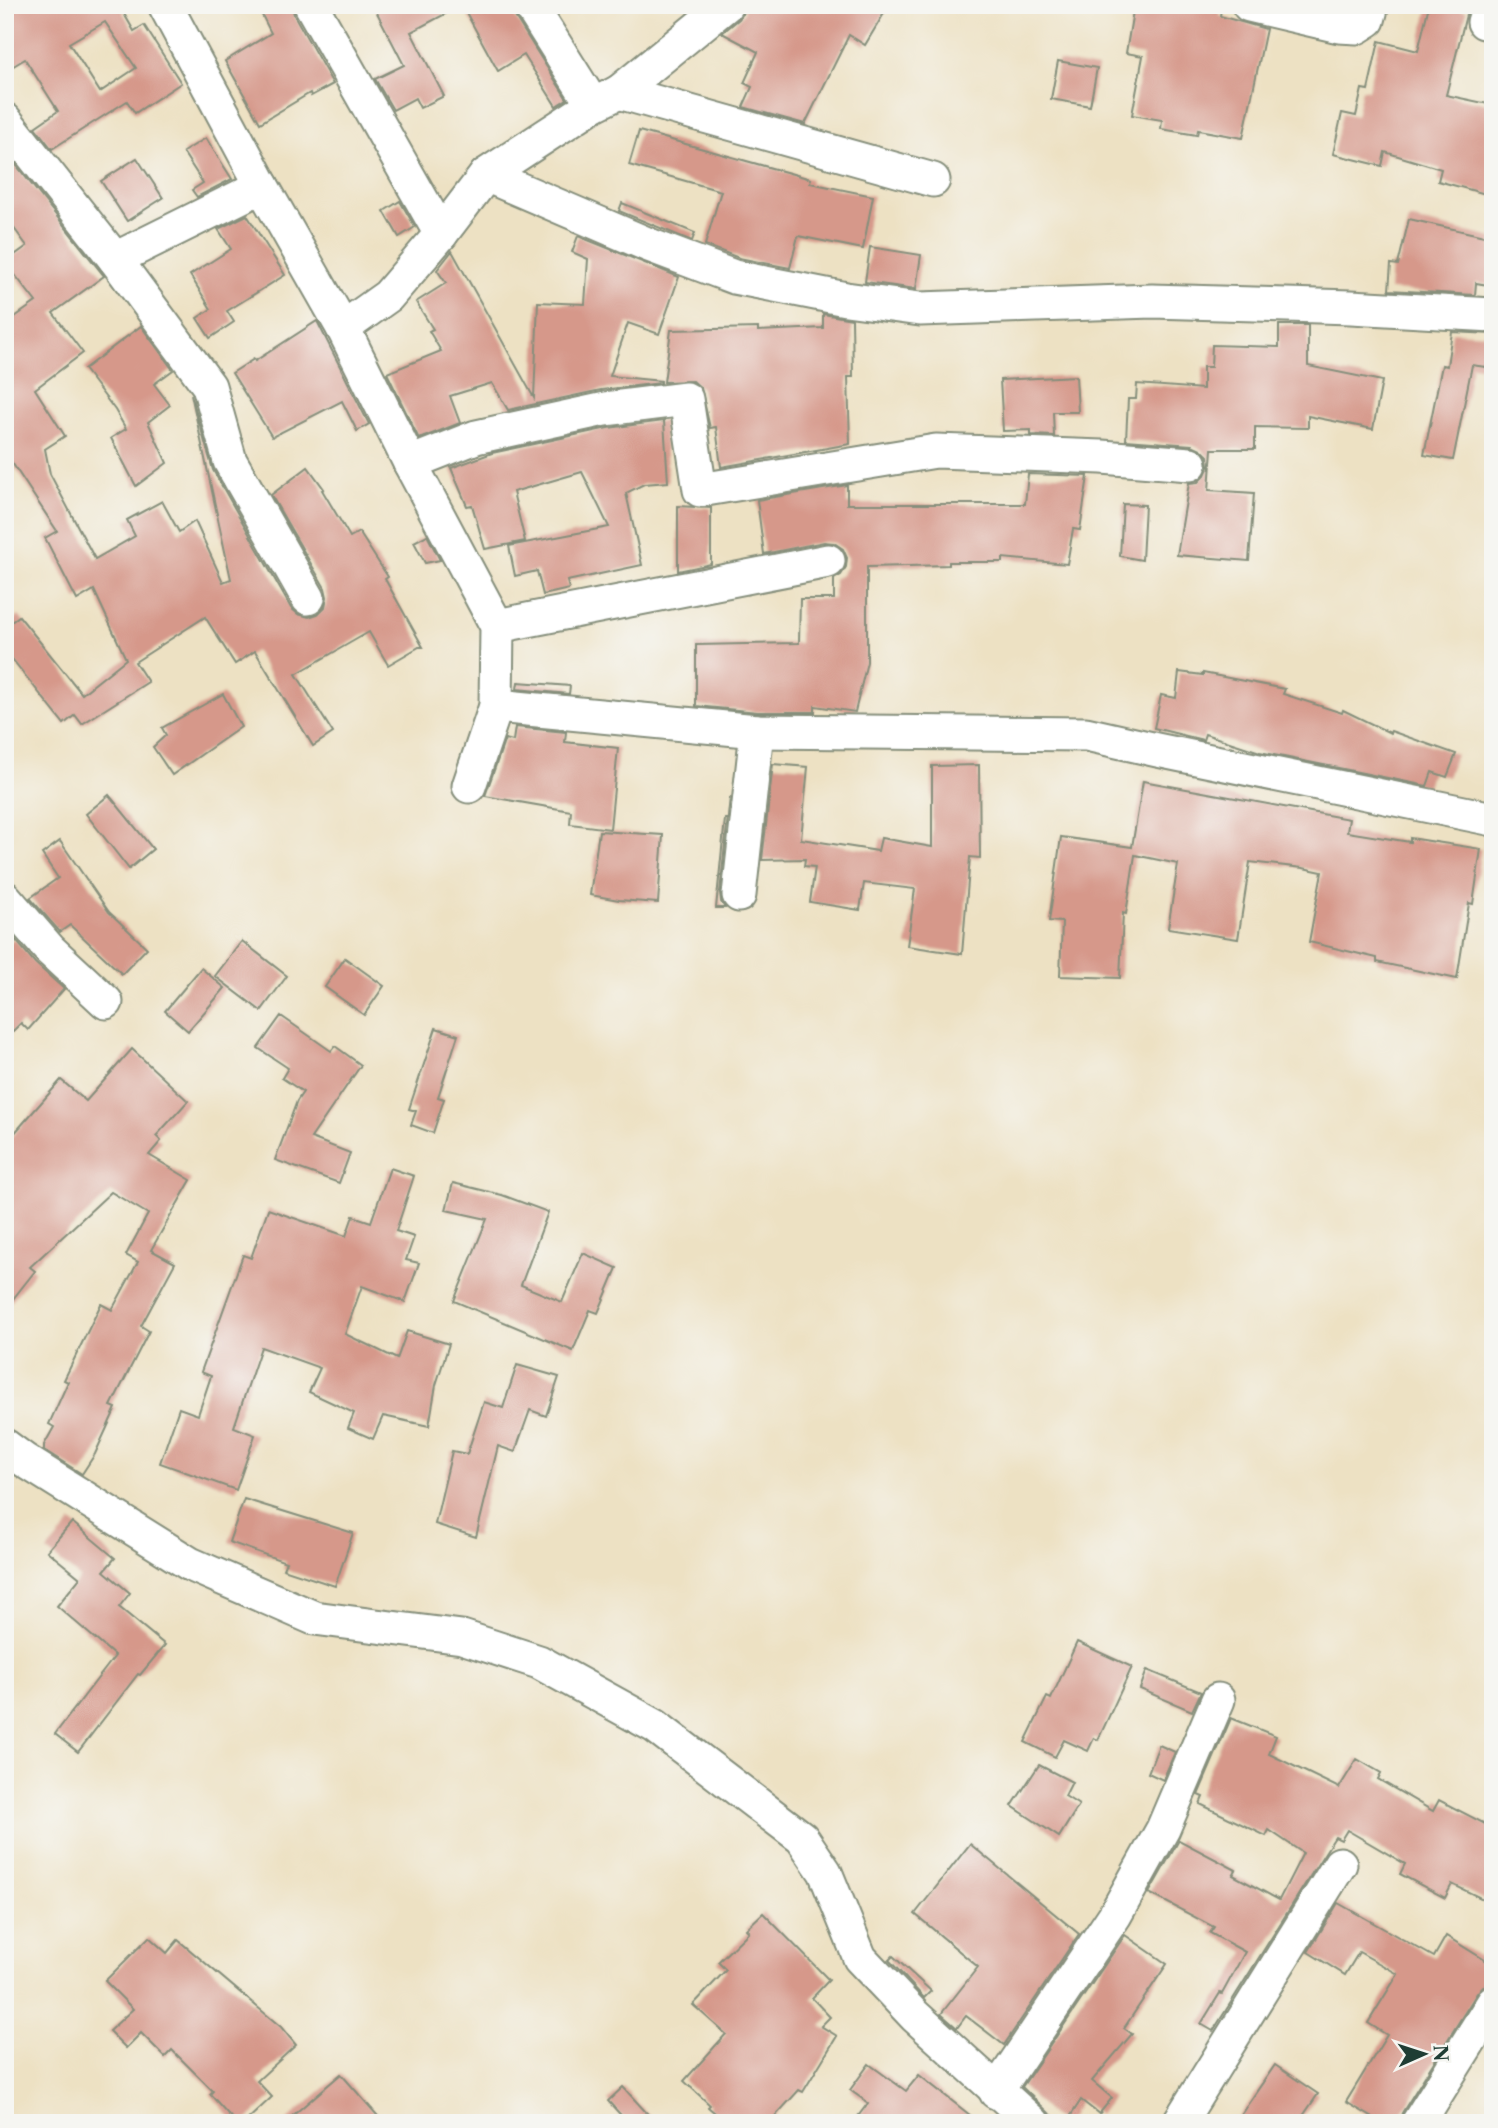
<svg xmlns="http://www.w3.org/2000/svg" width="1498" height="2128" font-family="'Libre Caslon Text',serif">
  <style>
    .building { fill: #d6988a; fill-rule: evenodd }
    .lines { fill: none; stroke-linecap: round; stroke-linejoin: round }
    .street-casing { stroke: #868f7c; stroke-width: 37 }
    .street { stroke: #fff; stroke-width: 33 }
  </style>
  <rect width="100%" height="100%" fill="#f6f6f2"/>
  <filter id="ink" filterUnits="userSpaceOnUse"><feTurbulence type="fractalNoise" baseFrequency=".0143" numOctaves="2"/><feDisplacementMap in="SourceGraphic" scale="14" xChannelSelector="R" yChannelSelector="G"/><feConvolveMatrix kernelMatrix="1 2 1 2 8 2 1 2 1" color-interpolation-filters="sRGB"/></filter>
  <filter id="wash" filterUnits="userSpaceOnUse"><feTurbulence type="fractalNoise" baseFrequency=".00686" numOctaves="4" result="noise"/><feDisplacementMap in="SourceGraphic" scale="28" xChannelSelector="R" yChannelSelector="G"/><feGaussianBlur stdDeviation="1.57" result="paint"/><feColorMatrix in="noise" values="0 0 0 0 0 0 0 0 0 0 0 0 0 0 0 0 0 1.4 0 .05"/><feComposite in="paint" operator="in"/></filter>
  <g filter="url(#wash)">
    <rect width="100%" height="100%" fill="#ede1c3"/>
    <g id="blocks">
      <g class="building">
        <path d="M 5,5 L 135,5 L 123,12 L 134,31 L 144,25 L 181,83 L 135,113 L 127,101 L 52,149 L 35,127 L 58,111 L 25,59 L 5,71 ZM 105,22 L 136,68 L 100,92 L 69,43 Z"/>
        <path d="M 257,5 L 292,5 L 294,15 L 333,84 L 311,96 L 310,93 L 260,123 L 225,61 L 271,33 Z"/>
        <path d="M 373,5 L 511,5 L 514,15 L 567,99 L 556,106 L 524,55 L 498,71 L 462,5 L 411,32 L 444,96 L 420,108 L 415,98 L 393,110 L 375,79 L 404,65 Z"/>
        <path d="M 745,5 L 889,5 L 865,45 L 849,35 L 805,124 L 743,107 L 752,87 L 744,83 L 758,52 L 722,33 L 739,19 L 744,12 Z"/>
        <path d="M 1134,5 L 1197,5 L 1221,9 L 1220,16 L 1266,29 L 1243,138 L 1198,130 L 1197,135 L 1161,129 L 1162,120 L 1132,115 L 1143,56 L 1126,53 Z"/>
        <path d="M 1429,5 L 1442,5 L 1467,11 L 1446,95 L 1493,105 L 1493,196 L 1438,181 L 1441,169 L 1385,152 L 1382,166 L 1333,154 L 1342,113 L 1356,116 L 1362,89 L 1368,90 L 1379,41 L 1418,51 Z"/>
        <path d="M 1058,61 L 1097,68 L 1090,106 L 1051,99 Z"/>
        <path d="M 639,131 L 811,179 L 810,183 L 873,196 L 863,249 L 798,236 L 790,268 L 739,258 L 705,245 L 721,191 L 629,165 Z"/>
        <path d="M 206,138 L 232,179 L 197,197 L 192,190 L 203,183 L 183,152 Z"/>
        <path d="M 5,151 L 104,276 L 53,313 L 83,353 L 35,389 L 65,436 L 45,449 L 50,474 L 95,559 L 135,536 L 127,520 L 162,501 L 179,532 L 195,521 L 223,582 L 231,579 L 191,394 L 213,470 L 291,608 L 298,614 L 309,617 L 318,614 L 325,607 L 327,597 L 325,588 L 271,495 L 308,467 L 324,489 L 322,490 L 350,537 L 359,532 L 388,577 L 385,579 L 423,647 L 419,647 L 388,665 L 369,632 L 296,674 L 333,733 L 313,746 L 255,651 L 235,664 L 205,617 L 135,662 L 148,682 L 82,724 L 75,715 L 64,724 L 5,650 L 5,627 L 19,616 L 82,694 L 126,659 L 94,590 L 77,600 L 45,538 L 57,531 L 5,452 L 5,324 L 36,302 L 5,262 L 27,246 L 5,216 Z"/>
        <path d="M 137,158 L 163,198 L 127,221 L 101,181 Z"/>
        <path d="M 400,201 L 415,227 L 399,237 L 384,211 Z"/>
        <path d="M 622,203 L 695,233 L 692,241 L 619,211 Z"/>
        <path d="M 247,215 L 285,275 L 227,311 L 234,322 L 210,338 L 197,318 L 211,309 L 190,275 L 231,249 L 218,229 Z"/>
        <path d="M 1409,219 L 1493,238 L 1488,285 L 1476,283 L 1475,295 L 1389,290 L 1391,264 L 1398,265 Z"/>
        <path d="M 578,236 L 679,277 L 659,334 L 628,323 L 610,376 L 661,381 L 661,383 L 601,390 L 508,410 L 492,383 L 450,396 L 460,423 L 419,439 L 387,373 L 441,351 L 429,331 L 433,329 L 416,302 L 446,283 L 437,270 L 452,251 L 534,398 L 538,302 L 585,304 L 588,259 L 572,252 Z"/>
        <path d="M 870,247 L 921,255 L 916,289 L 865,282 Z"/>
        <path d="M 823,314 L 852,319 L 853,377 L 848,377 L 850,444 L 721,467 L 716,427 L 710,428 L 701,388 L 693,381 L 664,382 L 671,330 L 758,328 L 758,331 L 823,328 Z"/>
        <path d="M 317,321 L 369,424 L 357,431 L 342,401 L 272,437 L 232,373 L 254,359 L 255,361 Z"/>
        <path d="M 1279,325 L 1308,325 L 1308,366 L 1382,381 L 1373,429 L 1308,416 L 1308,428 L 1255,427 L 1255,449 L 1212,449 L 1209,490 L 1254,493 L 1249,561 L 1177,555 L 1189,483 L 1198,482 L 1205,475 L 1209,466 L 1208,456 L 1201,449 L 1192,445 L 1126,440 L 1128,399 L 1136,399 L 1137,384 L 1203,389 L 1203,367 L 1211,367 L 1212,345 L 1279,347 Z"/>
        <path d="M 141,326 L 173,370 L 154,384 L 170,405 L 148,422 L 167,463 L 136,486 L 111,438 L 126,429 L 115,410 L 84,369 Z"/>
        <path d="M 1452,332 L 1493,334 L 1493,368 L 1472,365 L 1453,460 L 1424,455 L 1442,365 L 1447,366 Z"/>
        <path d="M 1076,376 L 1078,412 L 1053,412 L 1054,436 L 1031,435 L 1031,430 L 1003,431 L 1000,380 Z"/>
        <path d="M 664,421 L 668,482 L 644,484 L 626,493 L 642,565 L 567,581 L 569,589 L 543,595 L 537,571 L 515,576 L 509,546 L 609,527 L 582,472 L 513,492 L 525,541 L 485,549 L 472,505 L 467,506 L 451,468 L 492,453 L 608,428 Z"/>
        <path d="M 1028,474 L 1088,476 L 1080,530 L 1073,529 L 1067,564 L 1003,558 L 1003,562 L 949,562 L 949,565 L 867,567 L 867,662 L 855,712 L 815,706 L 815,712 L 758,712 L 696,706 L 696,645 L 799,643 L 800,599 L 834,599 L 834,579 L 841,575 L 846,567 L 847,558 L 843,549 L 834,543 L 824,542 L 764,554 L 757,500 L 847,485 L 847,504 L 1025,504 Z"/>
        <path d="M 1123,504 L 1145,505 L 1142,560 L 1120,556 Z"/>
        <path d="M 678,506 L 711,508 L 711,564 L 678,571 Z"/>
        <path d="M 427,535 L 440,560 L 425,563 L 414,542 Z"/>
        <path d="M 1179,672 L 1203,675 L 1203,673 L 1285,689 L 1283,694 L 1342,713 L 1343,710 L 1390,733 L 1391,731 L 1456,754 L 1447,777 L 1432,772 L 1427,786 L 1260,752 L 1205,734 L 1203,740 L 1154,728 L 1161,695 L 1176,698 Z"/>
        <path d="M 518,682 L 570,686 L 569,694 L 517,689 Z"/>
        <path d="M 223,694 L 241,727 L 172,775 L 153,747 L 166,735 L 162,728 Z"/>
        <path d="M 515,727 L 566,732 L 565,742 L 618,748 L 610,829 L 570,824 L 571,811 L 485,796 L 505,739 L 513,741 Z"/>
        <path d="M 773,764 L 808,767 L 801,839 L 878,851 L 881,838 L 932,847 L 932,766 L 979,765 L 980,858 L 970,857 L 962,954 L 907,946 L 915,889 L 864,883 L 860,910 L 810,902 L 815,867 L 804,866 L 805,859 L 762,860 Z"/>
        <path d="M 1143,781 L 1349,819 L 1347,832 L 1410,842 L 1410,838 L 1481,849 L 1473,904 L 1469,903 L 1457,979 L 1377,962 L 1377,958 L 1309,942 L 1322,872 L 1303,868 L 1250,862 L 1238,939 L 1168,928 L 1178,864 L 1135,855 L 1126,914 L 1123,913 L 1120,978 L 1060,976 L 1062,922 L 1049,921 L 1061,837 L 1132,847 Z"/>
        <path d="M 109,795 L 153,849 L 129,869 L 86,814 Z"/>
        <path d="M 730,797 L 720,893 L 721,902 L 725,908 L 716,908 L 725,819 L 728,819 Z"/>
        <path d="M 599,831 L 663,835 L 658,903 L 619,900 L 590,895 Z"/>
        <path d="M 60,841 L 109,912 L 147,948 L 122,974 L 70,925 L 60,932 L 30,898 L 58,878 L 42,854 Z"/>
        <path d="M 14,938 L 35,963 L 64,989 L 28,1030 L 21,1023 L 5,1039 L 5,947 Z"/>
        <path d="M 242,941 L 287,976 L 261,1011 L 215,976 Z"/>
        <path d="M 345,958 L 384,986 L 364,1015 L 325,987 Z"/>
        <path d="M 201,968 L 225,988 L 188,1031 L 165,1011 Z"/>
        <path d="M 281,1016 L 331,1051 L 335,1046 L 361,1065 L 311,1138 L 350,1153 L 339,1183 L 275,1160 L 297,1101 L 303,1092 L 282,1078 L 288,1068 L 258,1048 Z"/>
        <path d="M 436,1028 L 458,1035 L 438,1097 L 444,1099 L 433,1133 L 411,1125 L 416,1111 L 409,1109 Z"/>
        <path d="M 132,1049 L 188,1101 L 156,1136 L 161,1141 L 149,1155 L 191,1180 L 151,1250 L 175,1263 L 141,1326 L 149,1331 L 111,1406 L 116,1408 L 95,1454 L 82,1474 L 44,1450 L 44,1445 L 54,1427 L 49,1424 L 68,1382 L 64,1380 L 101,1304 L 112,1310 L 138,1262 L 126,1255 L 148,1214 L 111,1192 L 30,1267 L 35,1271 L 5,1309 L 5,1144 L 61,1080 L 86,1101 Z"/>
        <path d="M 390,1168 L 414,1176 L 396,1231 L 414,1237 L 406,1260 L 419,1263 L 405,1302 L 362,1286 L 345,1334 L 397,1359 L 407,1331 L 449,1344 L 436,1385 L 429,1426 L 383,1416 L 373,1439 L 348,1428 L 354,1413 L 309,1392 L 320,1368 L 261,1347 L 234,1427 L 255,1435 L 236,1490 L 160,1463 L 179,1408 L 198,1415 L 211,1376 L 201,1372 L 243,1255 L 251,1258 L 268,1209 L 346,1236 L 353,1216 L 371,1222 Z"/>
        <path d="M 453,1183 L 502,1195 L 548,1212 L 521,1285 L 562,1302 L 583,1253 L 617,1268 L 598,1313 L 590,1310 L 573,1351 L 454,1301 L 487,1219 L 446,1210 Z"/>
        <path d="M 517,1365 L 559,1377 L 546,1416 L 530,1410 L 515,1452 L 498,1446 L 476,1537 L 435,1524 L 452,1451 L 467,1454 L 484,1402 L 503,1408 Z"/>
        <path d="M 244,1499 L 353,1533 L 335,1586 L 283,1569 L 286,1562 L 229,1542 Z"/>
        <path d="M 72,1522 L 115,1558 L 104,1571 L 130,1593 L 119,1607 L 165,1645 L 140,1675 L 138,1674 L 78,1752 L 55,1734 L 115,1656 L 57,1606 L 80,1578 L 47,1551 Z"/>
        <path d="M 1077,1642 L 1132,1667 L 1098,1740 L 1094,1738 L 1088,1751 L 1064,1740 L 1055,1757 L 1025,1742 L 1047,1697 L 1051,1699 Z"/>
        <path d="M 1147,1670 L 1201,1692 L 1192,1711 L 1140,1689 Z"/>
        <path d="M 1231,1718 L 1276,1736 L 1269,1754 L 1339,1788 L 1357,1759 L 1381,1773 L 1378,1779 L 1433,1811 L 1439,1800 L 1493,1828 L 1493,1904 L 1452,1884 L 1445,1898 L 1400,1874 L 1405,1864 L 1347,1830 L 1341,1840 L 1335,1837 L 1324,1854 L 1213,2031 L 1201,2024 L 1220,1993 L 1222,1994 L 1245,1952 L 1210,1933 L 1214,1927 L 1149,1893 L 1179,1840 L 1236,1870 L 1233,1875 L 1279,1900 L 1303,1853 L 1269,1830 L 1266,1836 L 1200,1804 L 1203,1797 L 1198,1795 Z"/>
        <path d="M 1159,1745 L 1175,1752 L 1163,1780 L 1148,1773 Z"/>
        <path d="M 1039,1765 L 1072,1782 L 1065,1796 L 1079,1805 L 1059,1837 L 1012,1806 Z"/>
        <path d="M 970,1844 L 1079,1934 L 1004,2045 L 966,2016 L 957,2028 L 941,2014 L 978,1967 L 915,1914 Z"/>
        <path d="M 1338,1903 L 1434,1957 L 1446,1936 L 1493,1965 L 1493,1983 L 1483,1986 L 1477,1993 L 1402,2113 L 1399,2123 L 1382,2123 L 1346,2102 L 1387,2035 L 1368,2023 L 1398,1974 L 1359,1952 L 1345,1975 L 1308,1952 Z"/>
        <path d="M 763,1913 L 829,1980 L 812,1998 L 830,2017 L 821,2026 L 837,2036 L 803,2092 L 799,2090 L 769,2123 L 708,2123 L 715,2113 L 708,2107 L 710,2105 L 684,2081 L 726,2034 L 693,2005 L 726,1970 L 718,1962 L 749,1932 L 746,1929 Z"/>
        <path d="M 1125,1935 L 1167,1964 L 1124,2028 L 1132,2034 L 1092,2081 L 1112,2098 L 1099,2114 L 1081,2100 L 1066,2123 L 1063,2123 L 1049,2113 L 1022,2087 Z"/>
        <path d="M 149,1937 L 167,1953 L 178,1940 L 281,2027 L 296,2045 L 257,2081 L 272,2097 L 244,2123 L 236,2123 L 210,2094 L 213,2091 L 172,2050 L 165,2057 L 141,2033 L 126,2048 L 109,2031 L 133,2009 L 105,1981 Z"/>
        <path d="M 893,1956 L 931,1991 L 924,1998 L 889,1960 Z"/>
        <path d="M 869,2064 L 906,2091 L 919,2075 L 980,2123 L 853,2123 L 868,2103 L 850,2090 Z"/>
        <path d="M 1275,2065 L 1318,2094 L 1298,2123 L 1235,2123 Z"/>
        <path d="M 341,2074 L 384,2123 L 284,2123 Z"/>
        <path d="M 623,2087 L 656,2123 L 628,2123 L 608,2101 Z"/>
      </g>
    </g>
  </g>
  <g filter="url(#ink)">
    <use href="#blocks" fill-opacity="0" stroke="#868f7c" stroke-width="2"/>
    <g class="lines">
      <g class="street-casing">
        <g id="street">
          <path d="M 165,5 L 262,186 L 343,328 L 410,463 L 497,626 L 496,706 L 469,786"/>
          <path d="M 311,5 L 441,234"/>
          <path d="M 530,5 L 593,105"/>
          <path d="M 1249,5 L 1339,26 L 1357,27 L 1368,20 L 1372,5"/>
          <path d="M 1484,22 L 1490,5"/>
          <path d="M 619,92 L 933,180"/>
          <path d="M 5,120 L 115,259 L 209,386 L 230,461 L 308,598"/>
          <path d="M 486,175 L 649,245 L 734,277 L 846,299 L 920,309 L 1152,301 L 1351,307 L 1493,315"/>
          <path d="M 115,259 L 262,186"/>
          <path d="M 343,328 L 388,296 L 441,234 L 486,175 L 593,105 L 619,92 L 726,5"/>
          <path d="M 410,463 L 476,437 L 605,409 L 686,399 L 700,490 L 936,451 L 1102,457 L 1190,464"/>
          <path d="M 497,626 L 828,561"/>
          <path d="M 496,706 L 757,731 L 1086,734 L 1157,750 L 1493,819"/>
          <path d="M 739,895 L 757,731"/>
          <path d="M 5,898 L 50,950 L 106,1002"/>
          <path d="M 5,1446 L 24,1460 L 190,1564 L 314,1618 L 462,1637 L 539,1662 L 655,1726 L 802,1838 L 825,1872 L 860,1958 L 915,2016 L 1033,2123"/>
          <path d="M 996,2092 L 1115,1915 L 1163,1829 L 1218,1700"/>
          <path d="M 1179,2123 L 1340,1864"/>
          <path d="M 1418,2123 L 1493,2003"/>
        </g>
      </g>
      <use href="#street" class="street"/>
    </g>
  </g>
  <rect width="1498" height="2128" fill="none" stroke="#f6f6f2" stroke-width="28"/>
  <g transform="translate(1424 2054) rotate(87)" stroke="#f6f6f2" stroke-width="5" paint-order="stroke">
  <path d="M0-5L12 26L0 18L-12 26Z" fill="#1f3d34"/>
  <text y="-10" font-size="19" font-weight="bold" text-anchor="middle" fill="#1f3d34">N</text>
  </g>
</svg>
